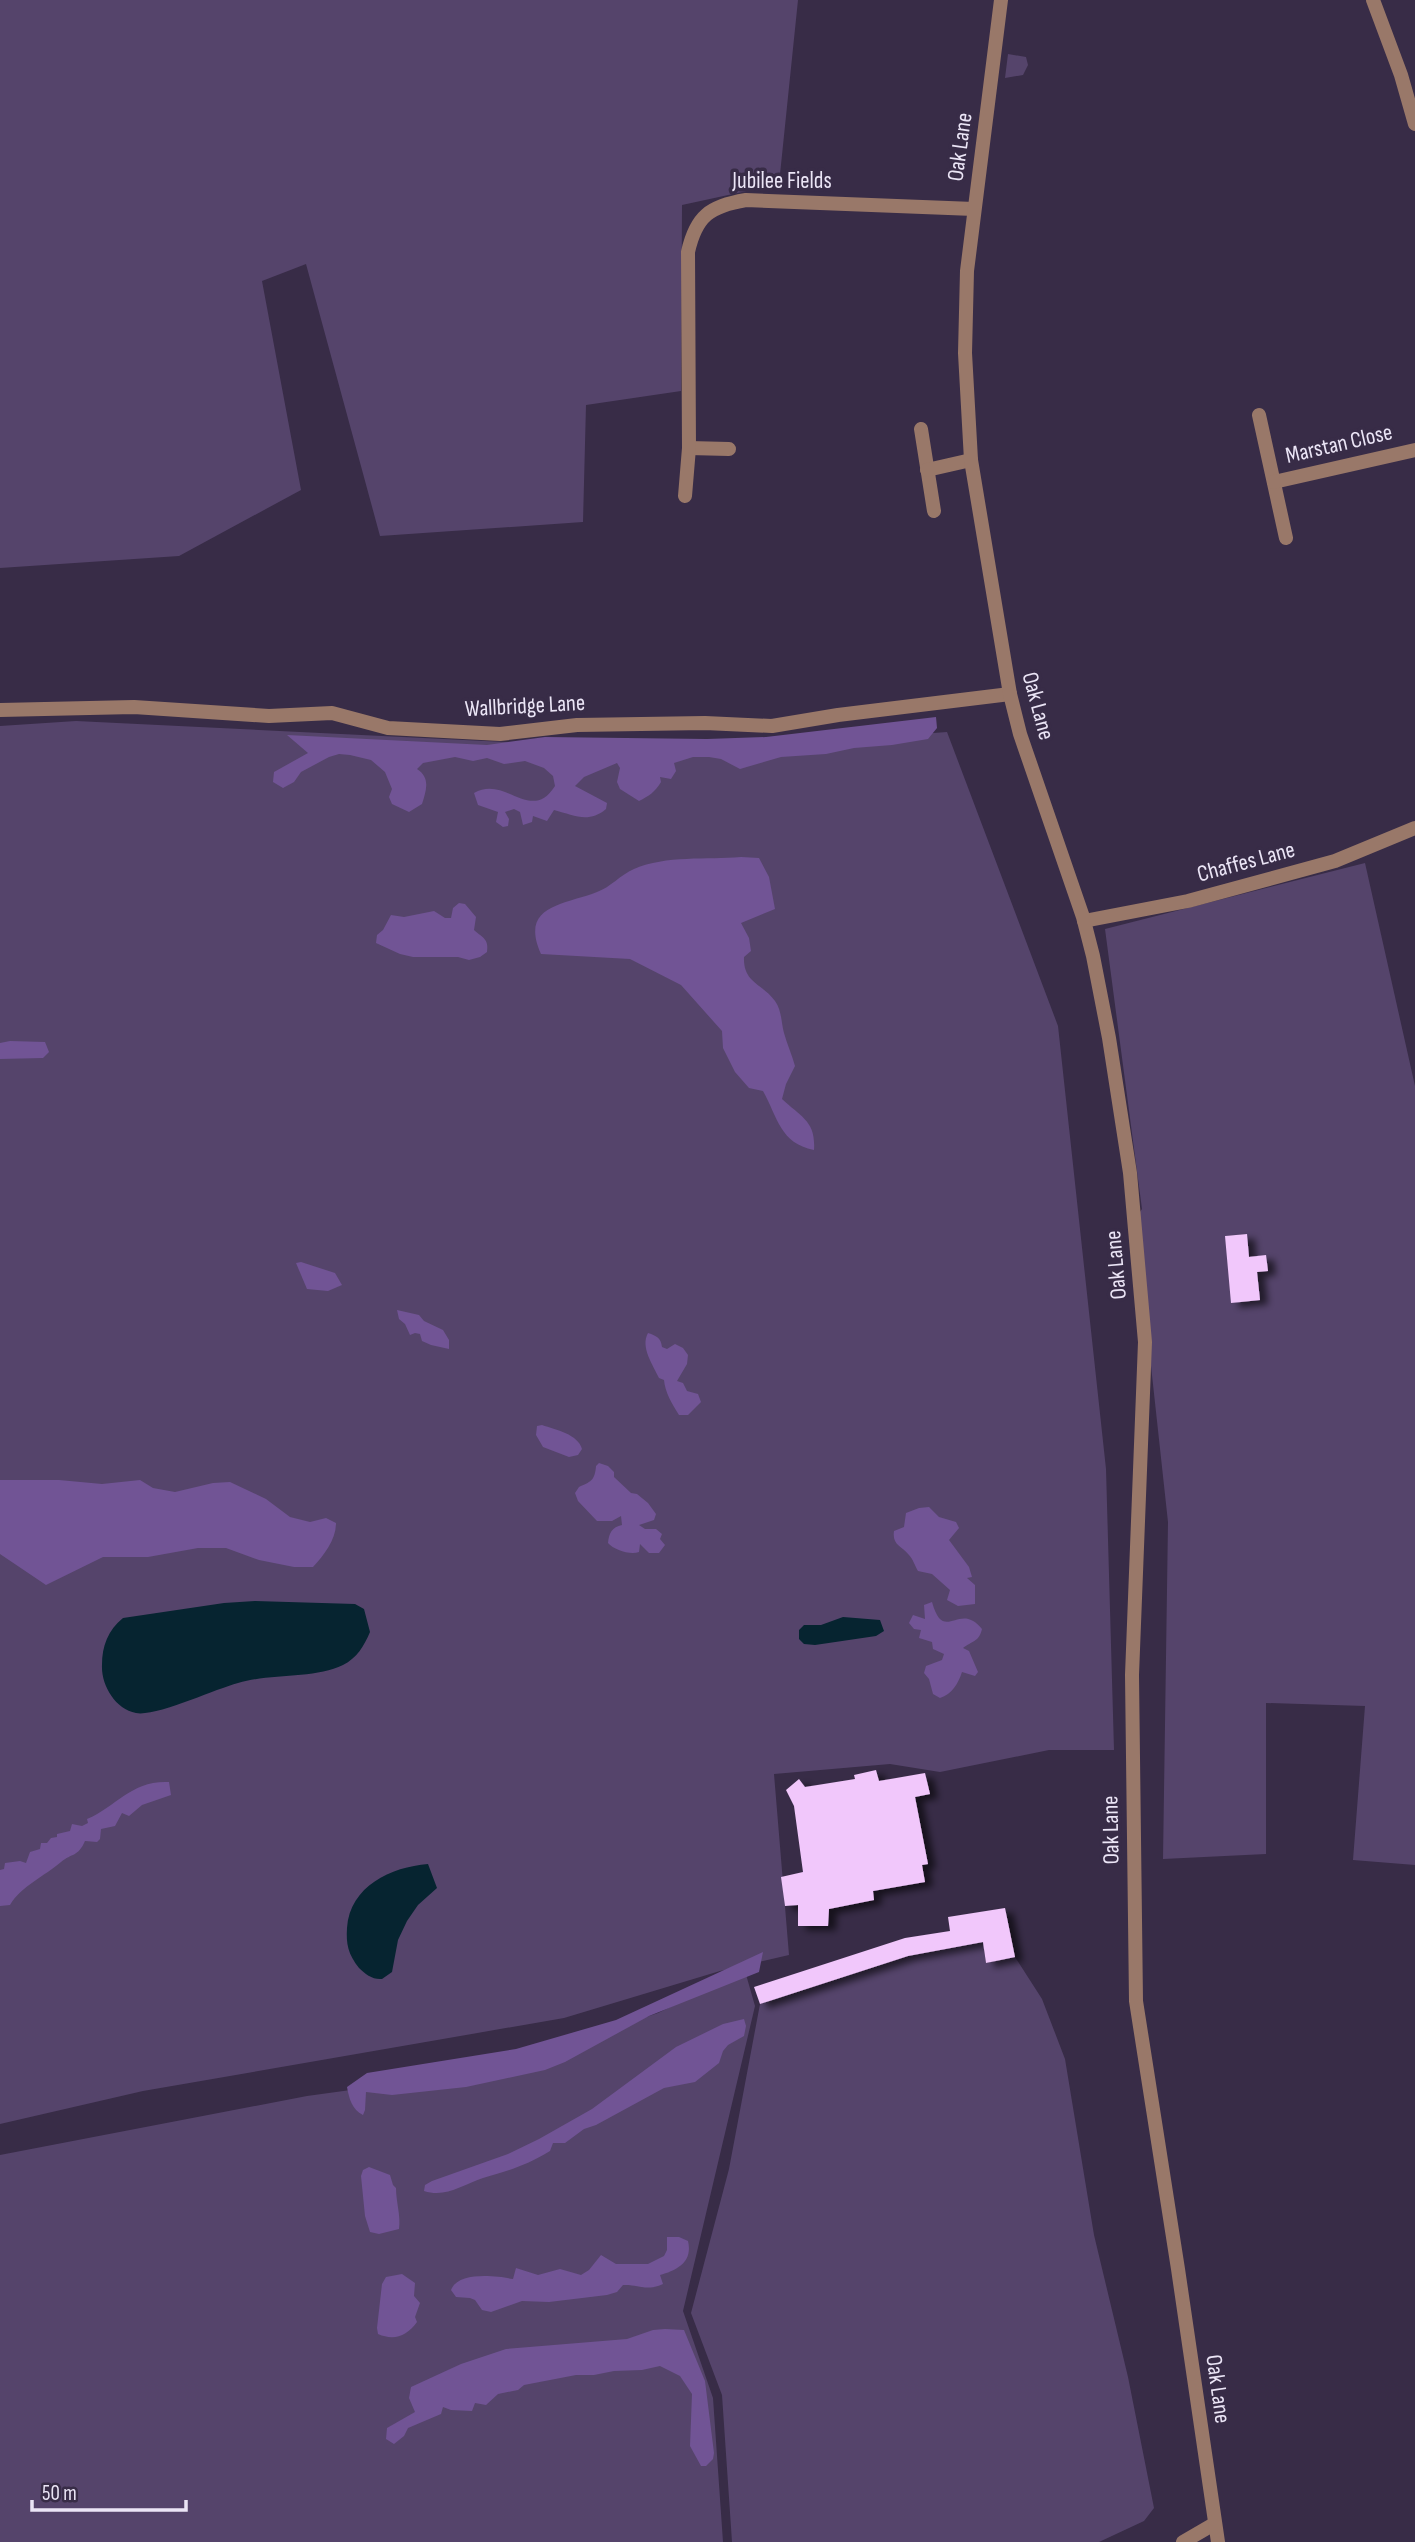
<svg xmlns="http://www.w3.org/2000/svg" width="1415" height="2542" font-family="'Sofia Sans Condensed',sans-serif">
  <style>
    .green { fill: #55446b; fill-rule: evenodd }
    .forest { fill: #715495 }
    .water { fill: #062430 }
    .building { fill: #f1c7fb; filter: url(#shadow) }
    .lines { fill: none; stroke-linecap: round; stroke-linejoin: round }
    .minor { stroke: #997869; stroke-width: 14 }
    .tertiary { stroke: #997869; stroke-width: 14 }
    .labels { text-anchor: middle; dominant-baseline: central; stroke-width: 7; stroke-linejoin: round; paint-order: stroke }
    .street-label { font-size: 23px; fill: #ebe5f6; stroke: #382c47 }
  </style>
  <defs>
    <filter id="shadow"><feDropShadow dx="8" dy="4.5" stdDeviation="3.5" flood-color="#0009"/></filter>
  </defs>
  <rect width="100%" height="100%" fill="#382c47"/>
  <g class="green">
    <path d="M 0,0 L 798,0 L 779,184 L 682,205 L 681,391 L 586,405 L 583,522 L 380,536 L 306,264 L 262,281 L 301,490 L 179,556 L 0,568 Z"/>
    <path d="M 1008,54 L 1026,57 L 1028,65 L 1023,75 L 1005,78 Z"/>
    <path d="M 76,721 L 691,751 L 947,732 L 1058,1026 L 1106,1469 L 1114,1750 L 1049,1750 L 940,1772 L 890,1764 L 774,1774 L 789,1955 L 720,1971 L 564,2018 L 143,2091 L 0,2124 L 0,726 Z"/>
    <path d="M 1365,863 L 1415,1086 L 1415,1865 L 1353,1860 L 1365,1706 L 1266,1703 L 1266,1854 L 1163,1859 L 1168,1522 L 1135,1219 L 1142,1209 L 1105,929 ZM 1247,1234 L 1249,1257 L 1266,1256 L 1268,1271 L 1257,1272 L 1259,1299 L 1225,1236 Z"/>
    <path d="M 983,1942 L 986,1963 L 1015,1957 L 1042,1999 L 1065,2059 L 1094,2235 L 1128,2377 L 1154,2508 L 1144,2521 L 1099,2542 L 732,2542 L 722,2395 L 691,2313 L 729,2169 L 760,2004 L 908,1956 Z"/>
    <path d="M 745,1971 L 755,2006 L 683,2311 L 713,2398 L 723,2542 L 0,2542 L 0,2155 L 307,2096 L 489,2071 L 658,2013 Z"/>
  </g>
  <g class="forest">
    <path d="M 936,717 L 937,728 L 928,739 L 892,745 L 854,748 L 826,754 L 781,757 L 740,769 L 721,759 L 709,757 L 693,757 L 674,763 L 676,771 L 671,779 L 660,777 L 661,782 C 655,792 649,796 639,801 L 620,789 L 617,782 L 620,768 L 617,763 L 584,777 L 575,786 L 607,803 L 606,809 C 588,824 574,815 554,810 L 547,821 L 533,816 L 532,822 L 523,825 L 520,812 L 514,809 L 505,812 L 509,819 L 508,826 L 503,827 L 496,822 L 498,812 L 478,805 L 474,793 C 506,775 531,824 555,786 L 553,776 L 544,768 L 525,761 L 504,764 L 487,758 L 473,761 L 455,757 L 423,763 L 417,769 C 431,778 426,791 422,804 L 409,812 L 392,804 L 389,797 L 392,789 L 385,772 L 371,760 L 350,755 L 339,754 L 329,757 L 301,772 L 294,782 L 283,788 L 273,782 L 274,772 L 308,753 L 287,735 L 487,745 L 545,737 L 707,739 L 766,737 Z"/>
    <path d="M 741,857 L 759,858 L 769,877 L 775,909 L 741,923 L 749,938 L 751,951 L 744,957 C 743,983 762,983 775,1001 C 782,1011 781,1022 784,1033 C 787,1044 792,1055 795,1066 L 786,1084 L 782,1099 C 801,1117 816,1121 814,1150 C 780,1143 778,1118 763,1091 L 749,1088 L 735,1072 L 723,1048 L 722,1031 L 681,985 L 630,959 L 541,954 C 519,905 564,905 597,892 C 611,887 620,875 634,869 C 666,855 707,860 741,857 Z"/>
    <path d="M 459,903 L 465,904 L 476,917 L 474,930 C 483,938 489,939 487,952 L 480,957 L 469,960 L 458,957 L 413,957 L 400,954 L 376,943 L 377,935 L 383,930 L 391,915 L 404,917 L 434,911 L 445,918 L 451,918 L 453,908 Z"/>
    <path d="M 10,1041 L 45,1042 L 49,1052 L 43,1058 L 0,1059 L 0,1043 Z"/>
    <path d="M 301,1262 L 335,1273 L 342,1285 L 328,1291 L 307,1289 L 296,1263 Z"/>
    <path d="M 397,1310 L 419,1315 L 424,1321 L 443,1330 L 449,1340 L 449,1349 L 431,1345 L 422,1341 L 420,1334 L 415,1333 L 410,1335 L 405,1324 L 399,1319 Z"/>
    <path d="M 648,1333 C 657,1336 661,1338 662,1347 L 667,1349 L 675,1344 L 683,1348 L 688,1355 L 687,1364 L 677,1381 L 683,1383 L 687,1391 L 698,1394 L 701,1402 L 688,1415 L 679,1415 C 672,1404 665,1392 664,1380 L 659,1378 C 653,1365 640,1347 648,1333 Z"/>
    <path d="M 542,1425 C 556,1430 578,1434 582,1449 L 578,1455 L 569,1457 L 543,1447 L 536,1435 L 537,1426 Z"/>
    <path d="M 599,1463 L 608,1466 L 614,1472 L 614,1477 L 631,1493 L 637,1494 L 648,1503 L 656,1514 L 654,1520 L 639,1525 L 645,1529 L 656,1529 L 662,1534 L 660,1539 L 665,1545 L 659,1553 L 649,1553 L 640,1544 L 639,1552 C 630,1555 614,1550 608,1543 C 609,1533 612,1527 622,1525 L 621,1516 L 612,1521 L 597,1521 L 578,1501 L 575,1493 L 579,1487 C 590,1482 595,1481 596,1466 Z"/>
    <path d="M 0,1480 L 59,1480 L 102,1484 L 140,1480 L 153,1488 L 175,1492 L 213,1483 L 230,1482 L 266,1499 L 290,1517 L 310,1522 L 326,1518 L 336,1523 C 336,1540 324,1555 313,1567 L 294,1567 L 259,1560 L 226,1548 L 198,1548 L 148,1557 L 103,1557 L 46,1585 L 0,1554 Z"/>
    <path d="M 929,1507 L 939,1517 L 956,1522 L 959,1528 L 949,1540 L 969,1567 L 972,1577 L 967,1578 L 975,1585 L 975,1604 L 958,1606 L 947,1600 L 950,1590 L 932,1574 L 918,1571 C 915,1566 913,1559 909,1555 C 901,1545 892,1545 894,1531 L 904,1527 L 906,1513 L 919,1508 Z"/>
    <path d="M 932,1602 C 944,1645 959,1600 982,1629 C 979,1642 972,1641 963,1648 L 969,1651 L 978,1672 L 975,1676 L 962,1672 C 958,1684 952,1694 940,1698 L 933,1694 L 929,1679 L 924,1673 L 926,1666 L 942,1660 L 944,1654 L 933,1649 L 932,1642 L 919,1638 L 921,1630 L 914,1629 L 909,1623 L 913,1615 L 925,1619 L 924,1605 Z"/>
    <path d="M 169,1782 L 171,1795 L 142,1805 L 129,1816 L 122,1813 L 115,1826 L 101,1829 L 100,1839 L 97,1842 L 85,1841 C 78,1857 72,1853 61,1862 C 45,1876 21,1886 10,1905 L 0,1906 L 0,1870 L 4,1869 L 5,1863 L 20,1861 L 26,1863 L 30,1852 L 40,1849 L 41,1843 L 47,1843 L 51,1838 L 57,1837 L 57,1834 L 70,1831 L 72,1824 L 82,1826 L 88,1823 L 87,1819 C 117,1806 132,1780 169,1782 Z"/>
    <path d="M 763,1952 L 759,1972 L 649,2016 L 565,2062 L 545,2070 L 466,2087 L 392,2095 L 366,2092 L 365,2110 L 363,2115 C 352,2110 349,2098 347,2087 L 367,2073 L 516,2049 L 616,2020 Z"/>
    <path d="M 744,2019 L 746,2026 L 744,2036 L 728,2045 L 723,2051 L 719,2063 L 695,2082 L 664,2088 L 596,2125 L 584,2129 L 565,2143 L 553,2143 L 550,2151 C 525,2166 510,2170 483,2178 C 462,2185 446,2198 424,2191 L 425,2185 L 432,2181 L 508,2154 L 539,2139 L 592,2109 L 676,2047 L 723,2024 Z"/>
    <path d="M 369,2167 L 390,2175 L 393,2185 L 396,2188 C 396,2202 401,2216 399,2229 L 379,2234 L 370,2232 L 365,2216 L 361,2176 L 363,2170 Z"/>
    <path d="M 667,2237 L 679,2237 L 688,2241 C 693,2262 677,2270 660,2275 L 663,2284 C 646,2292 638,2284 623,2285 L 617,2292 L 607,2295 L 549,2302 L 522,2301 L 491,2312 L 482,2310 L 475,2300 L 470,2298 L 456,2297 L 451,2290 C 458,2271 497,2276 513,2279 L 516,2268 L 538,2275 L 560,2269 L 581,2275 L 589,2270 L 601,2255 L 616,2264 L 648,2264 L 664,2256 L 667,2250 Z"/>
    <path d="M 402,2274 L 415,2283 L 414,2296 L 420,2303 L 415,2317 L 417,2322 C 407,2336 394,2341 378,2334 L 377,2328 L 382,2284 L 386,2277 Z"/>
    <path d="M 665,2329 L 684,2330 L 705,2381 L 714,2453 L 713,2459 L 706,2466 L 701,2466 L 690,2446 L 692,2394 L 680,2376 L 660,2366 L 642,2370 L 614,2371 L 594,2375 L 576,2375 L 524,2385 L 518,2390 L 498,2394 L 486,2405 L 475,2403 L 472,2411 L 451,2410 L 443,2407 L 441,2414 L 408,2428 L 404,2436 L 394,2444 L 386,2439 L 387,2428 L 415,2412 L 409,2398 L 411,2387 L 461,2364 L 506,2349 L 627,2339 L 653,2330 Z"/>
  </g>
  <g class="water">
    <path d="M 255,1601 L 355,1604 L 364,1609 L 370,1632 C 364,1646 357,1658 343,1665 C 315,1679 271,1673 238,1683 C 215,1689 156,1717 136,1713 C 115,1709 101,1685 102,1665 C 102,1646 108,1630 123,1618 L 224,1603 Z"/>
    <path d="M 843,1617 L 880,1620 L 884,1631 L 876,1636 L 815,1645 L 804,1644 L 799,1639 L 799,1630 L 804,1625 L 821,1625 Z"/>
    <path d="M 428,1864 L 437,1888 L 418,1905 L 407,1921 L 398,1940 L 392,1972 L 382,1979 C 373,1980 365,1974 359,1968 C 348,1954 346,1944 347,1928 C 350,1886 391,1867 428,1864 Z"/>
  </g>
  <g class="building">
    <path d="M 1247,1234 L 1249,1257 L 1266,1255 L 1268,1271 L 1257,1272 L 1260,1300 L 1231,1303 L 1225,1236 Z"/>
    <path d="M 876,1770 L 879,1781 L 925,1773 L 930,1794 L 915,1797 L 928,1864 L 922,1865 L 925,1882 L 873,1891 L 874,1900 L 829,1909 L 828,1926 L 798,1926 L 798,1905 L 785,1906 L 781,1877 L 803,1872 L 794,1806 L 786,1790 L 799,1779 L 805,1787 L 855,1779 L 854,1775 Z"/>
    <path d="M 1005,1908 L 1015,1957 L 986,1963 L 983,1942 L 908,1956 L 760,2004 L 754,1987 L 905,1938 L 950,1931 L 948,1917 Z"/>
  </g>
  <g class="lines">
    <g class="minor">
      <path d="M 1373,0 L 1401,75 L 1415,124"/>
      <path d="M 1259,415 L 1286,538"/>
      <path d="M 921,429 L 934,511"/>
      <path d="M 689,448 L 729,449"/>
      <path d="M 927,470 L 971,460"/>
      <path d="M 1274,482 L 1415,450"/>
      <path d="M 685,496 L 689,448 L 688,252 C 696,216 710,206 746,200 L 974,209"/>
      <path d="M 0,710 L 134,707 L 269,716 L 332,713 L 388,728 L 500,734 L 577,725 L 705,723 L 772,726 L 838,715 L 1010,694"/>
      <path d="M 1084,921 L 1188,901 L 1335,861 L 1415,828"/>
      <path d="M 1183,2542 L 1214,2524"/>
    </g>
    <path class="tertiary" d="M 1001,0 L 967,271 L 965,353 L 971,460 L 1010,694 L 1020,734 L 1083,917 L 1093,956 L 1109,1038 L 1130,1173 L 1145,1342 L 1132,1675 L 1136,2001 L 1178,2269 L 1218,2542"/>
  </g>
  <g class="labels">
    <g class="street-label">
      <text transform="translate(960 147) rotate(-82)">Oak Lane</text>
      <text x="782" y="181">Jubilee Fields</text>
      <text transform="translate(1339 444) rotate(-13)">Marstan Close</text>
      <text transform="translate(525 706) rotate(-3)">Wallbridge Lane</text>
      <text transform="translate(1038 706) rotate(75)">Oak Lane</text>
      <text transform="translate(1246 862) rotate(-15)">Chaffes Lane</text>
      <text transform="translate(1116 1265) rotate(-95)">Oak Lane</text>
      <text transform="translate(1111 1830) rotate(-91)">Oak Lane</text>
      <text transform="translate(1218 2389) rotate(82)">Oak Lane</text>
    </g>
  </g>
  <path d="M32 2500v10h154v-10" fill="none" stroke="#ebe5f6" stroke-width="3.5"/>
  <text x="42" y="2500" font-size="21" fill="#ebe5f6" stroke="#382c47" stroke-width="5" paint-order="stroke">50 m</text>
</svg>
